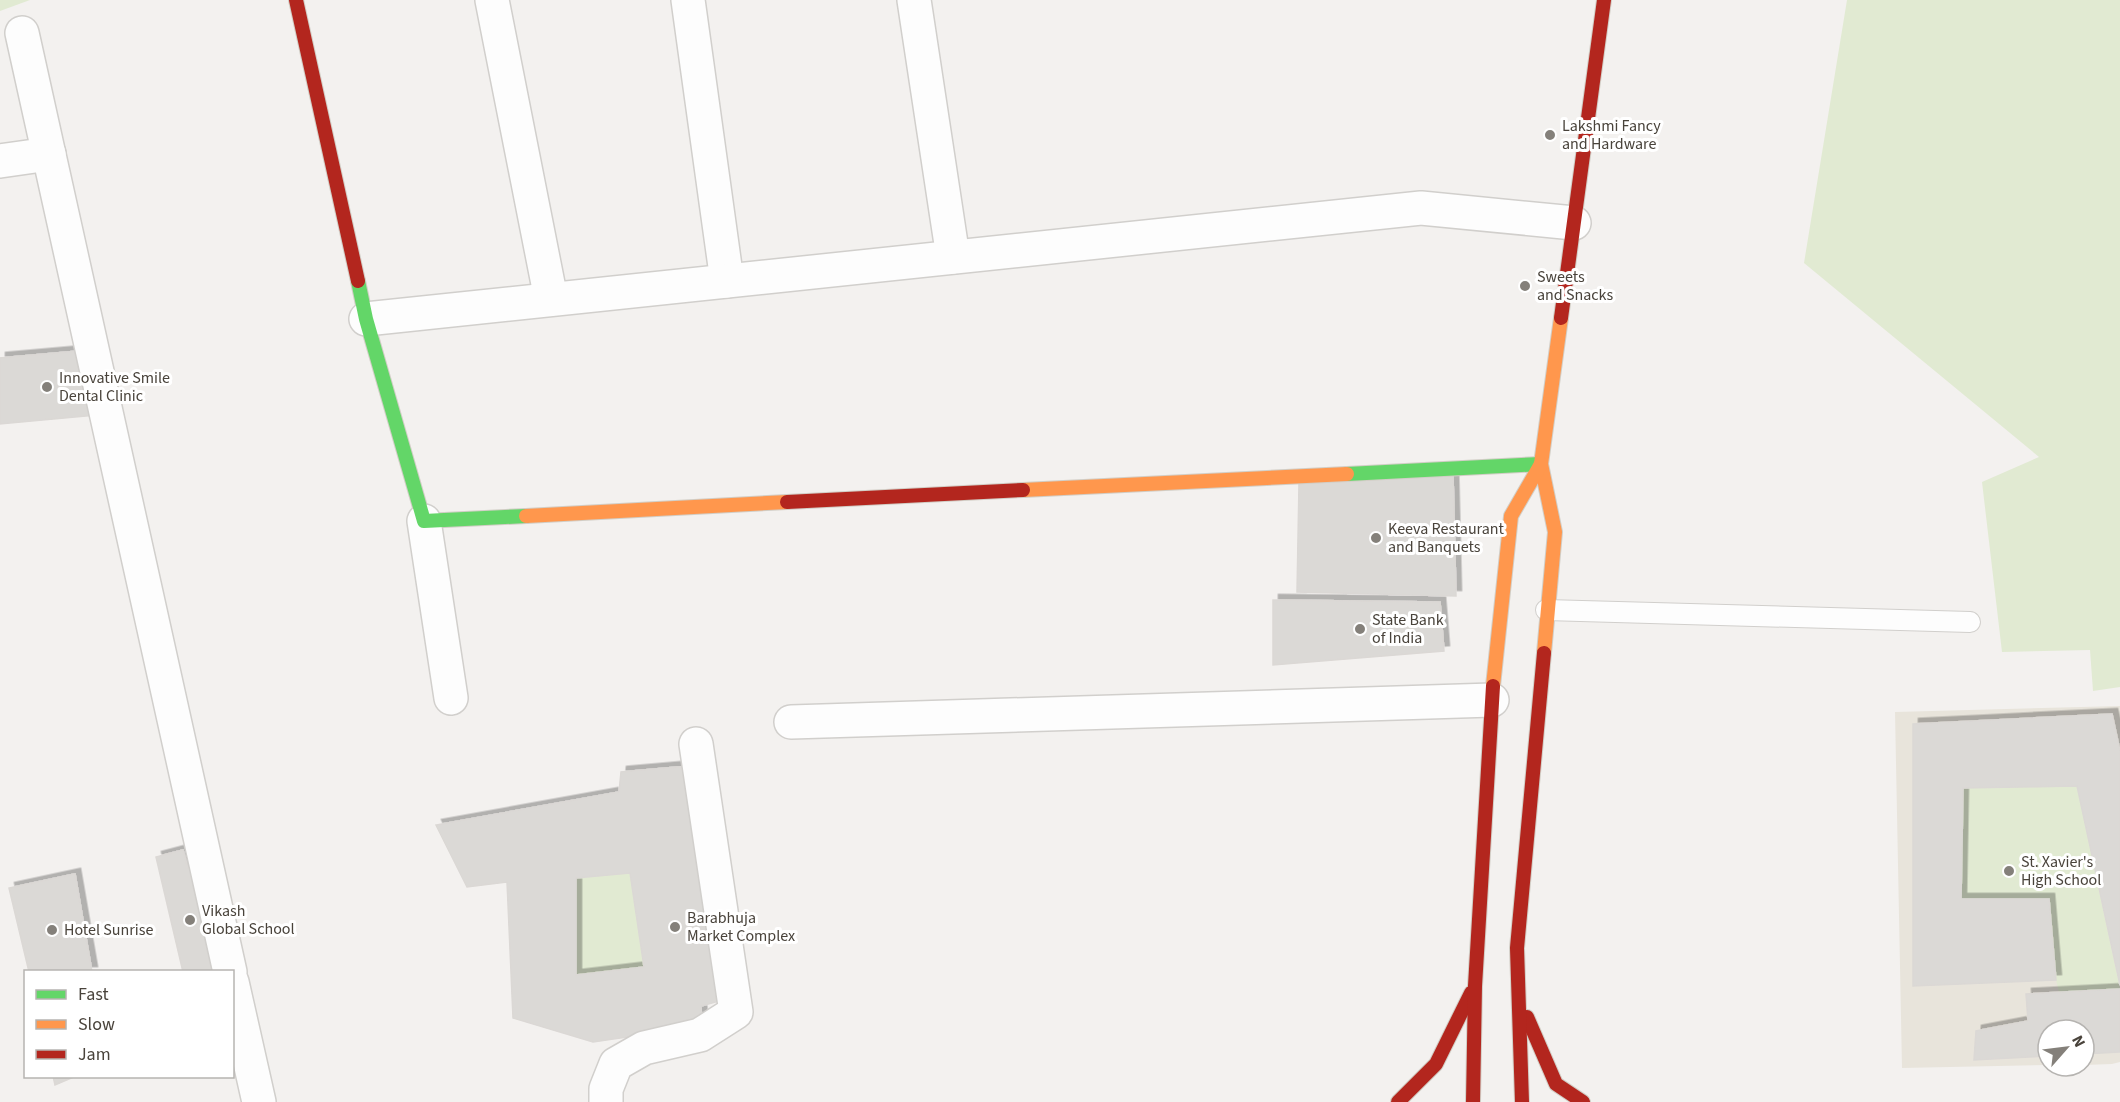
<svg xmlns="http://www.w3.org/2000/svg" width="2120" height="1102" font-family="'Source Sans 3',sans-serif">
  <style>
    .education { fill: #e8e4db }
    .green { fill: #e1ead2 }
    .building { fill: #dbd9d6; stroke: #dbd8d5; stroke-width: 1.5; fill-rule: evenodd; filter: url(#shadow) }
    .lines { fill: none; stroke-linecap: round; stroke-linejoin: round }
    .lane-casing { stroke: #d1cfcc; stroke-width: 22 }
    .street-casing { stroke: #d1cfcc; stroke-width: 36 }
    .fast-casing { stroke: #d2cec6; stroke-width: 16 }
    .slow-casing { stroke: #d2cec6; stroke-width: 16 }
    .jam-casing { stroke: #d2cec6; stroke-width: 16 }
    .lane { stroke: #fdfdfd; stroke-width: 20 }
    .street { stroke: #fdfdfd; stroke-width: 33 }
    .fast { stroke: #63d668; stroke-width: 14 }
    .slow { stroke: #ff974d; stroke-width: 14 }
    .jam { stroke: #b3261e; stroke-width: 14 }
    .poi-dot { fill: #84807a; stroke: #fff; stroke-width: 2 }
    .labels { text-anchor: middle; dominant-baseline: central; stroke-width: 6; stroke-linejoin: round; paint-order: stroke }
    .poi-label { font-size: 16px; fill: #49433b; stroke: #fff; text-anchor: start }
  </style>
  <defs>
    <filter id="shadow"><feDropShadow dx="5.5" dy="-5.5" stdDeviation="0" flood-color="#0004"/></filter>
  </defs>
  <rect width="100%" height="100%" fill="#f3f1ef"/>
  <path class="education" d="M 2120,706 L 2120,1062 L 2112,1064 L 2084,1065 L 2084,1030 L 2048,1030 L 2048,1065 L 1902,1068 L 1895,712 Z"/>
  <g class="green">
    <path d="M 0,0 L 30,0 L 0,11 Z"/>
    <path d="M 1847,0 L 2120,0 L 2120,687 L 2093,691 L 2090,650 L 2002,652 L 1982,482 L 2039,457 L 1804,263 Z"/>
    <path d="M 2077,786 L 2120,989 L 2059,992 L 2056,980 L 2048,899 L 1961,899 L 1963,788 Z"/>
    <path d="M 630,873 L 644,967 L 576,975 L 576,878 Z"/>
  </g>
  <g class="building">
    <path d="M 89,350 L 96,415 L 0,424 L 0,358 Z"/>
    <path d="M 1453,475 L 1456,596 L 1297,592 L 1299,483 Z"/>
    <path d="M 1273,600 L 1440,602 L 1444,651 L 1273,665 Z"/>
    <path d="M 2112,714 L 2120,751 L 2120,985 L 2077,786 L 1963,788 L 1961,899 L 2049,899 L 2056,980 L 1913,986 L 1913,724 Z"/>
    <path d="M 688,766 L 723,1000 L 701,1006 L 702,1026 L 593,1042 L 513,1018 L 507,882 L 467,887 L 436,825 L 619,792 L 621,772 ZM 630,873 L 644,967 L 576,975 L 576,878 Z"/>
    <path d="M 183,850 L 188,868 L 197,866 L 221,972 L 183,972 L 156,857 Z"/>
    <path d="M 75,874 L 92,972 L 29,972 L 9,888 Z"/>
    <path d="M 2120,989 L 2120,1052 L 2084,1054 L 2084,1030 L 2048,1030 L 2048,1056 L 1974,1060 L 1976,1031 L 2028,1021 L 2026,994 Z"/>
    <path d="M 53,1076 L 76,1076 L 55,1085 Z"/>
  </g>
  <g class="lines">
    <g class="lane-casing">
      <path id="lane" d="M 1546,610 L 1970,622"/>
    </g>
    <g class="street-casing">
      <g id="street">
        <path d="M 492,0 L 551,299"/>
        <path d="M 688,0 L 727,281"/>
        <path d="M 914,0 L 953,257"/>
        <path d="M 22,33 L 230,972"/>
        <path d="M 0,161 L 49,154"/>
        <path d="M 366,319 L 1421,208 L 1574,223"/>
        <path d="M 424,521 L 451,698"/>
        <path d="M 791,722 L 1492,700"/>
        <path d="M 232,982 L 259,1102"/>
        <path d="M 606,1102 L 606,1089 L 616,1064 L 644,1048 L 700,1035 L 736,1012 L 696,744"/>
      </g>
    </g>
    <g class="fast-casing">
      <g id="fast">
        <path d="M 358,281 L 366,319 L 424,521 L 526,516"/>
        <path d="M 1347,474 L 1541,464"/>
      </g>
    </g>
    <g class="slow-casing">
      <g id="slow">
        <path d="M 1023,490 L 1347,474"/>
        <path d="M 526,516 L 787,502"/>
        <path d="M 1544,653 L 1555,532 L 1541,464 L 1561,318"/>
        <path d="M 1493,686 L 1511,516 L 1541,464"/>
      </g>
    </g>
    <g class="jam-casing">
      <g id="jam">
        <path d="M 296,0 L 358,281"/>
        <path d="M 1561,318 L 1604,0"/>
        <path d="M 787,502 L 1023,490"/>
        <path d="M 1527,1017 L 1556,1084 L 1583,1102"/>
        <path d="M 1398,1102 L 1436,1064 L 1471,993"/>
        <path d="M 1473,1102 L 1475,986 L 1493,686"/>
        <path d="M 1522,1102 L 1517,948 L 1544,653"/>
      </g>
    </g>
    <use href="#lane" class="lane"/>
    <use href="#street" class="street"/>
    <use href="#fast" class="fast"/>
    <use href="#slow" class="slow"/>
    <use href="#jam" class="jam"/>
  </g>
  <g class="poi-dot">
    <circle cx="1550" cy="135" r="6"/>
    <circle cx="1525" cy="286" r="6"/>
    <circle cx="47" cy="387" r="6"/>
    <circle cx="1376" cy="538" r="6"/>
    <circle cx="1360" cy="629" r="6"/>
    <circle cx="2009" cy="871" r="6"/>
    <circle cx="190" cy="920" r="6"/>
    <circle cx="675" cy="927" r="6"/>
    <circle cx="52" cy="930" r="6"/>
  </g>
  <g class="labels">
    <g class="poi-label">
      <text x="1562" y="126">Lakshmi Fancy<tspan x="1562" dy="18">and Hardware</tspan></text>
      <text x="1537" y="277">Sweets<tspan x="1537" dy="18">and Snacks</tspan></text>
      <text x="59" y="378">Innovative Smile<tspan x="59" dy="18">Dental Clinic</tspan></text>
      <text x="1388" y="529">Keeva Restaurant<tspan x="1388" dy="18">and Banquets</tspan></text>
      <text x="1372" y="620">State Bank<tspan x="1372" dy="18">of India</tspan></text>
      <text x="2021" y="862">St. Xavier's<tspan x="2021" dy="18">High School</tspan></text>
      <text x="202" y="911">Vikash<tspan x="202" dy="18">Global School</tspan></text>
      <text x="687" y="918">Barabhuja<tspan x="687" dy="18">Market Complex</tspan></text>
      <text x="64" y="930">Hotel Sunrise</text>
    </g>
  </g>
  <rect x="24" y="970" width="210" height="108" fill="#ffffff" stroke="#b6b4b1" stroke-width="1.5"/>
  <rect x="36" y="990" width="30" height="9" fill="#63d668" stroke="#b6b4b1" stroke-width="1.5"/>
  <text x="78" y="1000" font-size="18" fill="#49433b">Fast</text>
  <rect x="36" y="1020" width="30" height="9" fill="#ff974d" stroke="#b6b4b1" stroke-width="1.5"/>
  <text x="78" y="1030" font-size="18" fill="#49433b">Slow</text>
  <rect x="36" y="1050" width="30" height="9" fill="#b3261e" stroke="#b6b4b1" stroke-width="1.5"/>
  <text x="78" y="1060" font-size="18" fill="#49433b">Jam</text>
  <g transform="translate(2066 1048) rotate(62)"><circle r="28" fill="#ffffff" stroke="#b6b4b1" stroke-width="1.5"/>
  <path d="M0-4.5L10 22L0 15L-10 22Z" fill="#84807a"/>
  <text y="-9" font-size="16" font-weight="bold" text-anchor="middle" fill="#49433b">N</text>
  </g>
</svg>
